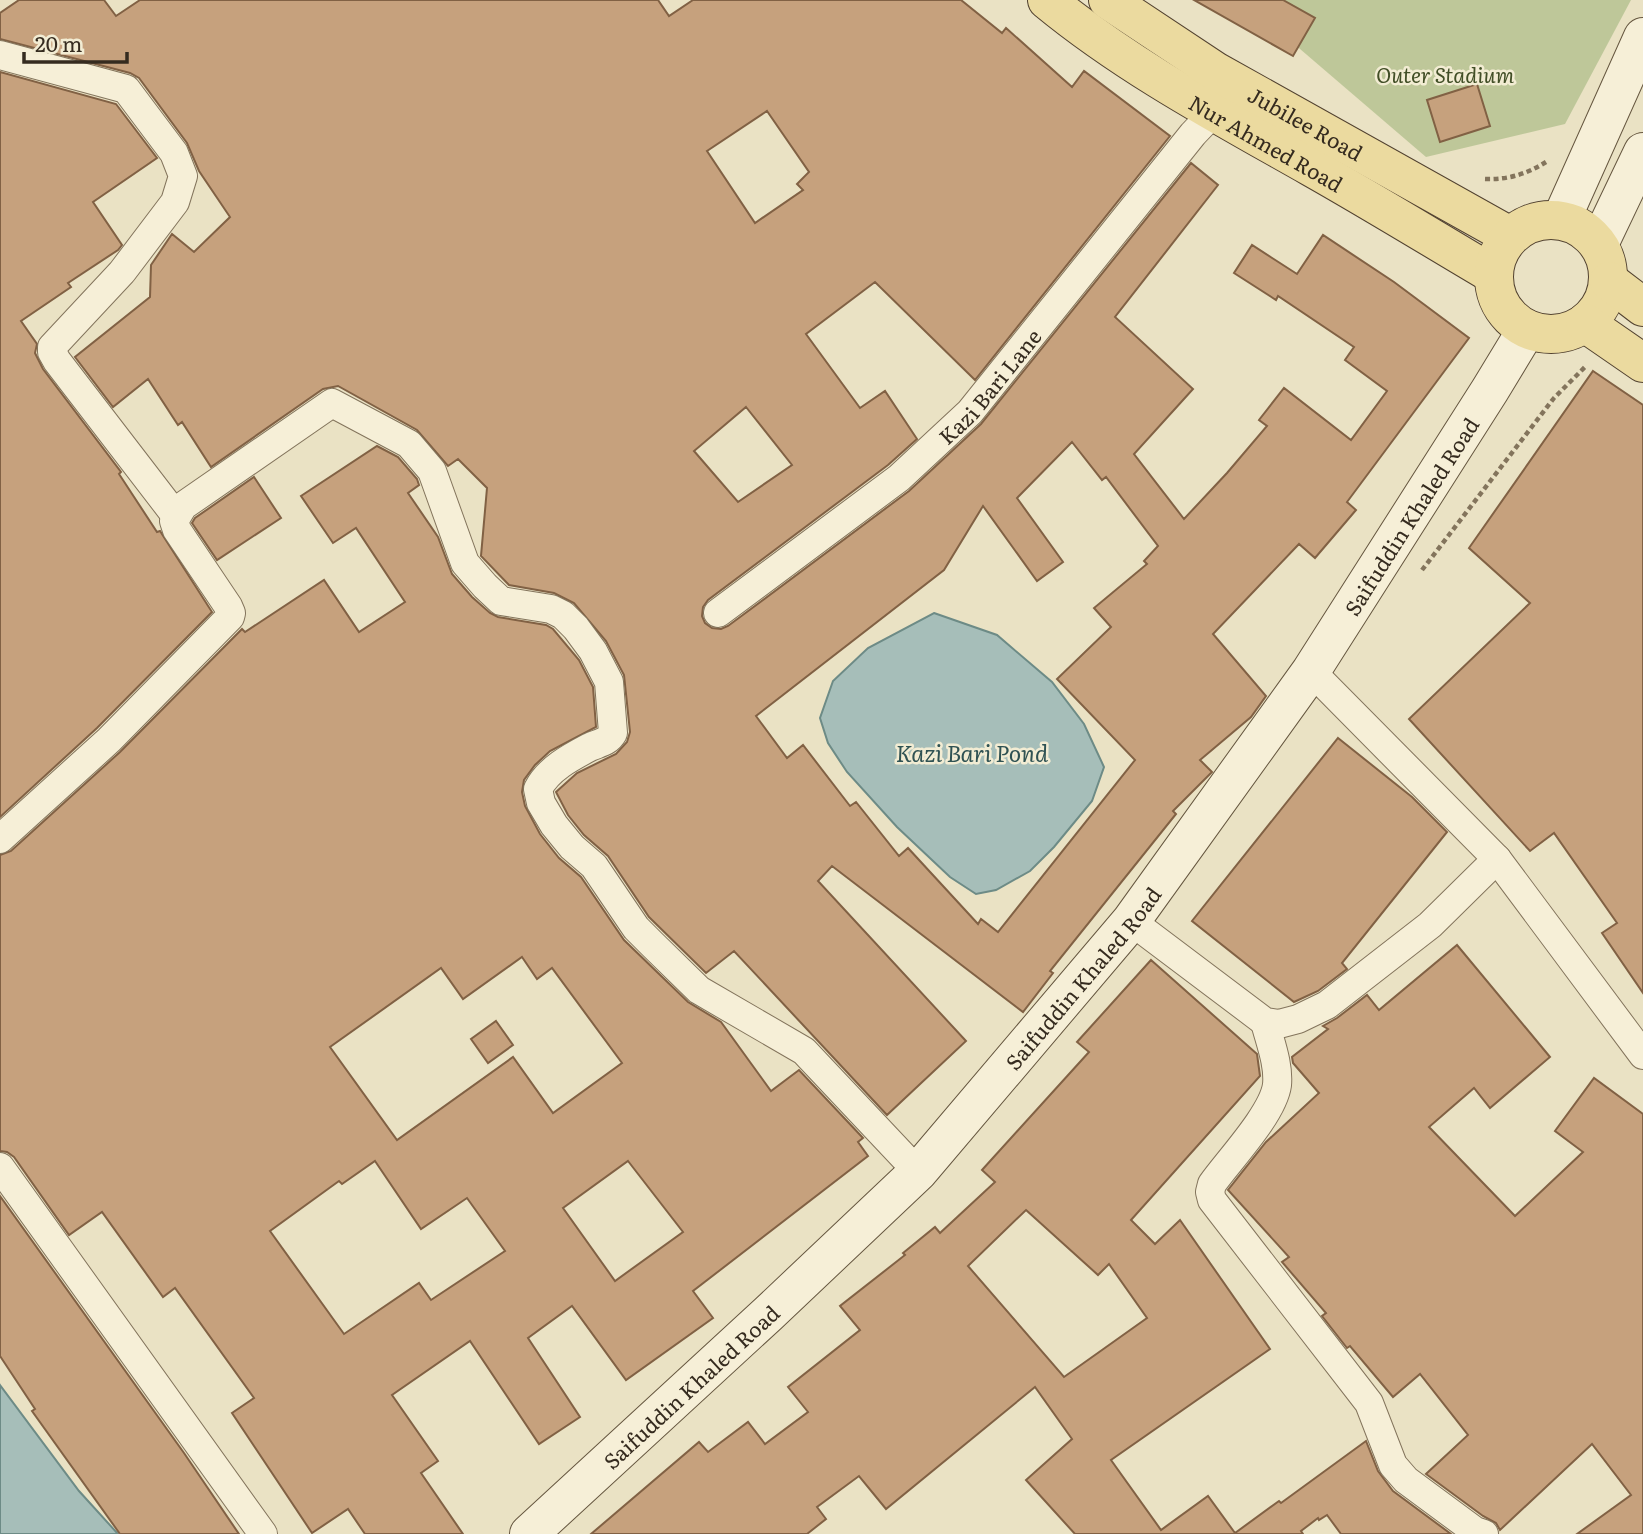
<svg xmlns="http://www.w3.org/2000/svg" width="1643" height="1534" font-family="Literata,serif">
  <style>
    .green { fill: #bec799 }
    .water { fill: #a6beb9; stroke: #6d8b86; stroke-width: 2 }
    .building { fill: #c6a17d; stroke: #816144; stroke-width: 2; fill-rule: evenodd }
    .lines { fill: none; stroke-linecap: round; stroke-linejoin: round }
    .street-casing { stroke: #83745c; stroke-width: 30 }
    .secondary-casing { stroke: #65563f; stroke-width: 40 }
    .primary-casing { stroke: #524230; stroke-width: 40 }
    .path { stroke: #83745c; stroke-width: 4.5; stroke-dasharray: 5 3.5; stroke-linecap: butt }
    .street { stroke: #f6efd7; stroke-width: 28 }
    .secondary { stroke: #f6efd7; stroke-width: 38 }
    .primary { stroke: #ebda9f; stroke-width: 38 }
    .labels { text-anchor: middle; dominant-baseline: central; stroke-width: 5; stroke-linejoin: round; paint-order: stroke }
    .park-label { font-size: 21px; font-style: italic; fill: #424f27; stroke: #f2ecd3 }
    .street-label { font-size: 21px; fill: #352b1f; stroke: #f2ecd3 }
    .water-label { font-size: 23px; font-style: italic; fill: #2f5253; stroke: #f2ecd3 }
  </style>
  <rect width="100%" height="100%" fill="#eae2c4"/>
  <path class="green" d="M 1243,0 L 1631,0 L 1565,124 L 1426,157 Z"/>
  <g class="water">
    <path d="M 934,613 L 997,635 L 1052,682 L 1084,724 L 1104,767 L 1092,801 L 1054,847 L 1030,871 L 996,890 L 976,894 L 950,877 L 897,827 L 847,772 L 828,743 L 820,718 L 833,681 L 868,648 Z"/>
    <path d="M 0,1385 L 79,1491 L 118,1534 L 0,1534 Z"/>
  </g>
  <g class="building">
    <path d="M 19,0 L 104,0 L 116,16 L 140,0 L 658,0 L 669,16 L 693,0 L 961,0 L 1002,33 L 1006,28 L 1072,87 L 1084,71 L 1170,136 L 975,380 L 875,282 L 806,334 L 860,408 L 885,391 L 917,439 L 888,465 L 708,600 L 703,607 L 702,616 L 705,623 L 712,628 L 721,629 L 728,626 L 909,491 L 981,424 L 1191,163 L 1218,185 L 1115,317 L 1193,389 L 1134,454 L 1184,519 L 1227,473 L 1267,426 L 1259,420 L 1284,388 L 1351,440 L 1387,391 L 1345,360 L 1354,347 L 1278,296 L 1276,300 L 1234,273 L 1252,245 L 1297,274 L 1323,235 L 1394,282 L 1469,338 L 1347,502 L 1356,510 L 1315,558 L 1299,544 L 1213,634 L 1266,696 L 1251,717 L 1200,760 L 1212,772 L 1173,811 L 1176,814 L 1050,971 L 1053,973 L 1023,1012 L 832,866 L 818,881 L 966,1041 L 887,1115 L 734,951 L 706,973 L 649,917 L 608,856 L 584,835 L 568,815 L 556,792 L 577,773 L 616,754 L 627,742 L 630,732 L 624,675 L 606,641 L 574,603 L 554,593 L 509,585 L 481,556 L 487,488 L 458,459 L 448,466 L 417,430 L 338,386 L 323,389 L 211,467 L 182,422 L 178,425 L 148,379 L 113,407 L 75,357 L 150,297 L 151,265 L 172,234 L 194,252 L 230,217 L 199,171 L 187,143 L 139,78 L 130,73 L 0,39 L 0,13 ZM 767,111 L 809,172 L 797,184 L 803,190 L 755,223 L 707,151 ZM 746,407 L 792,465 L 738,502 L 694,451 ZM 1072,442 L 1102,480 L 1106,477 L 1158,546 L 1144,561 L 1147,564 L 1094,608 L 1111,627 L 1057,679 L 1135,760 L 998,932 L 981,919 L 978,924 L 908,848 L 899,856 L 856,802 L 850,806 L 803,745 L 787,758 L 756,716 L 944,570 L 983,506 L 1037,581 L 1063,562 L 1017,498 Z"/>
    <path d="M 1194,0 L 1283,0 L 1315,18 L 1293,56 Z"/>
    <path d="M 0,72 L 116,104 L 157,158 L 93,202 L 122,245 L 118,250 L 68,283 L 71,287 L 21,321 L 37,344 L 35,353 L 43,369 L 121,472 L 119,474 L 157,532 L 160,531 L 212,612 L 97,728 L 0,817 Z"/>
    <path d="M 1477,84 L 1490,126 L 1440,142 L 1427,100 Z"/>
    <path d="M 1593,371 L 1643,405 L 1643,993 L 1602,933 L 1617,923 L 1554,833 L 1530,851 L 1409,719 L 1530,603 L 1469,548 Z"/>
    <path d="M 377,446 L 398,457 L 417,479 L 419,485 L 408,493 L 438,537 L 452,574 L 472,597 L 490,613 L 498,617 L 546,625 L 553,629 L 579,660 L 593,687 L 596,727 L 550,751 L 535,765 L 524,780 L 522,792 L 525,806 L 540,834 L 559,858 L 581,877 L 624,940 L 688,1002 L 721,1022 L 771,1091 L 799,1070 L 863,1138 L 858,1142 L 868,1156 L 693,1291 L 713,1318 L 626,1380 L 572,1306 L 528,1338 L 580,1417 L 539,1444 L 470,1341 L 392,1395 L 438,1461 L 421,1473 L 463,1534 L 365,1534 L 348,1509 L 312,1533 L 232,1413 L 254,1398 L 175,1288 L 163,1297 L 102,1212 L 69,1235 L 14,1157 L 7,1152 L 0,1151 L 0,855 L 11,851 L 120,752 L 242,629 L 245,632 L 324,580 L 359,632 L 405,602 L 356,528 L 333,543 L 301,496 ZM 522,957 L 537,979 L 552,968 L 622,1063 L 553,1113 L 513,1057 L 397,1140 L 330,1047 L 441,968 L 463,999 ZM 375,1161 L 421,1229 L 467,1198 L 505,1251 L 431,1300 L 419,1283 L 344,1334 L 270,1231 L 339,1181 L 342,1184 ZM 628,1161 L 683,1232 L 615,1281 L 563,1208 Z"/>
    <path d="M 254,477 L 281,518 L 217,560 L 192,523 L 195,518 Z"/>
    <path d="M 1338,738 L 1412,797 L 1447,832 L 1342,963 L 1347,969 L 1318,991 L 1294,1002 L 1192,921 Z"/>
    <path d="M 1457,945 L 1550,1057 L 1490,1108 L 1474,1088 L 1429,1127 L 1515,1216 L 1583,1152 L 1555,1131 L 1594,1078 L 1643,1114 L 1643,1534 L 1577,1534 L 1631,1495 L 1592,1444 L 1500,1530 L 1496,1523 L 1483,1516 L 1426,1474 L 1468,1435 L 1420,1374 L 1393,1397 L 1350,1346 L 1347,1348 L 1322,1316 L 1326,1313 L 1282,1262 L 1289,1257 L 1228,1190 L 1266,1142 L 1319,1093 L 1293,1063 L 1292,1057 L 1328,1029 L 1323,1026 L 1337,1018 L 1367,995 L 1379,1010 Z"/>
    <path d="M 1151,960 L 1257,1054 L 1260,1076 L 1131,1220 L 1155,1244 L 1180,1220 L 1270,1349 L 1111,1460 L 1161,1530 L 1208,1496 L 1235,1533 L 1279,1501 L 1281,1503 L 1366,1441 L 1378,1471 L 1393,1491 L 1451,1534 L 1341,1534 L 1327,1515 L 1319,1520 L 1318,1518 L 1301,1531 L 1303,1534 L 1075,1534 L 1026,1480 L 1072,1439 L 1035,1387 L 886,1509 L 859,1476 L 817,1507 L 826,1519 L 807,1534 L 591,1534 L 699,1442 L 708,1452 L 748,1422 L 765,1444 L 808,1412 L 788,1387 L 860,1330 L 840,1306 L 905,1255 L 903,1253 L 935,1227 L 940,1233 L 995,1182 L 982,1170 L 1089,1052 L 1077,1042 ZM 1026,1210 L 1098,1275 L 1109,1264 L 1147,1318 L 1064,1377 L 968,1266 Z"/>
    <path d="M 496,1021 L 513,1045 L 488,1063 L 471,1039 Z"/>
    <path d="M 0,1196 L 184,1453 L 239,1534 L 120,1534 L 32,1411 L 35,1409 L 0,1356 Z"/>
  </g>
  <g class="lines">
    <g class="street-casing">
      <g id="street">
        <path d="M 0,55 L 126,89 L 174,153 L 183,176 L 175,202 L 122,272 L 52,347 L 52,352 L 57,361 L 176,516"/>
        <path id="s1" d="M 718,613 L 899,478 L 970,412 L 1193,134 L 1214,112"/>
        <path d="M 1311,671 L 1497,859 L 1643,1055"/>
        <path d="M 0,839 L 109,740 L 230,617 L 231,613 L 228,606 L 177,530 L 174,521 L 183,506 L 332,403 L 409,444 L 432,471 L 465,563 L 485,586 L 501,601 L 551,609 L 563,615 L 576,628 L 593,651 L 609,682 L 613,733 C 608,742 599,743 590,747 C 571,757 548,769 538,789 L 541,803 L 554,825 L 572,847 L 594,866 L 636,928 L 652,944 L 699,990 L 804,1051 L 918,1172"/>
        <path d="M 1131,921 L 1265,1022 L 1279,1024 L 1298,1019 L 1327,1005 L 1430,925 L 1497,859"/>
        <path d="M 1265,1022 C 1270,1042 1279,1064 1277,1085 C 1273,1114 1229,1160 1212,1184 L 1210,1192 L 1212,1200 L 1369,1403 L 1393,1465 L 1406,1480 L 1475,1531 L 1484,1534"/>
        <path d="M 0,1167 L 263,1534"/>
      </g>
    </g>
    <g class="secondary-casing">
      <g id="secondary">
        <path d="M 1561,220 L 1643,37"/>
        <path d="M 1599,244 L 1643,152"/>
        <path id="s2" d="M 529,1534 L 768,1314 L 918,1172 L 1131,921 L 1311,671 L 1490,390 L 1527,329"/>
      </g>
    </g>
    <g class="primary-casing">
      <g id="primary">
        <path id="s3" d="M 1047,0 C 1127,66 1221,116 1311,167 C 1373,202 1433,239 1494,275"/>
        <path id="s4" d="M 1108,0 L 1215,71 L 1510,236"/>
        <circle cx="1551" cy="277" r="57"/>
        <path d="M 1609,281 L 1643,307"/>
        <path d="M 1585,323 L 1643,363"/>
      </g>
    </g>
    <g class="path">
      <path d="M 1485,179 C 1507,180 1527,174 1546,162"/>
      <path d="M 1422,570 L 1554,398 L 1585,367"/>
    </g>
    <use href="#street" class="street"/>
    <use href="#secondary" class="secondary"/>
    <use href="#primary" class="primary"/>
  </g>
  <g class="labels">
    <g class="park-label">
      <text x="1445" y="73">Outer Stadium</text>
    </g>
    <g class="street-label">
      <text stroke="none"><textPath href="#s4" startOffset="233">Jubilee Road</textPath></text>
      <text stroke="none"><textPath href="#s3" startOffset="262">Nur Ahmed Road</textPath></text>
      <text stroke="none"><textPath href="#s1" startOffset="355">Kazi Bari Lane</textPath></text>
      <text stroke="none"><textPath href="#s2" startOffset="1353">Saifuddin Khaled Road</textPath></text>
      <text stroke="none"><textPath href="#s2" startOffset="786">Saifuddin Khaled Road</textPath></text>
      <text stroke="none"><textPath href="#s2" startOffset="219">Saifuddin Khaled Road</textPath></text>
    </g>
    <g class="water-label">
      <text x="972" y="752">Kazi Bari Pond</text>
    </g>
  </g>
  <path d="M24 52v10h103v-10" fill="none" stroke="#352b1f" stroke-width="3.5"/>
  <text x="35" y="52" font-size="21" fill="#352b1f" stroke="#f2ecd3" stroke-width="5" paint-order="stroke">20 m</text>
</svg>
